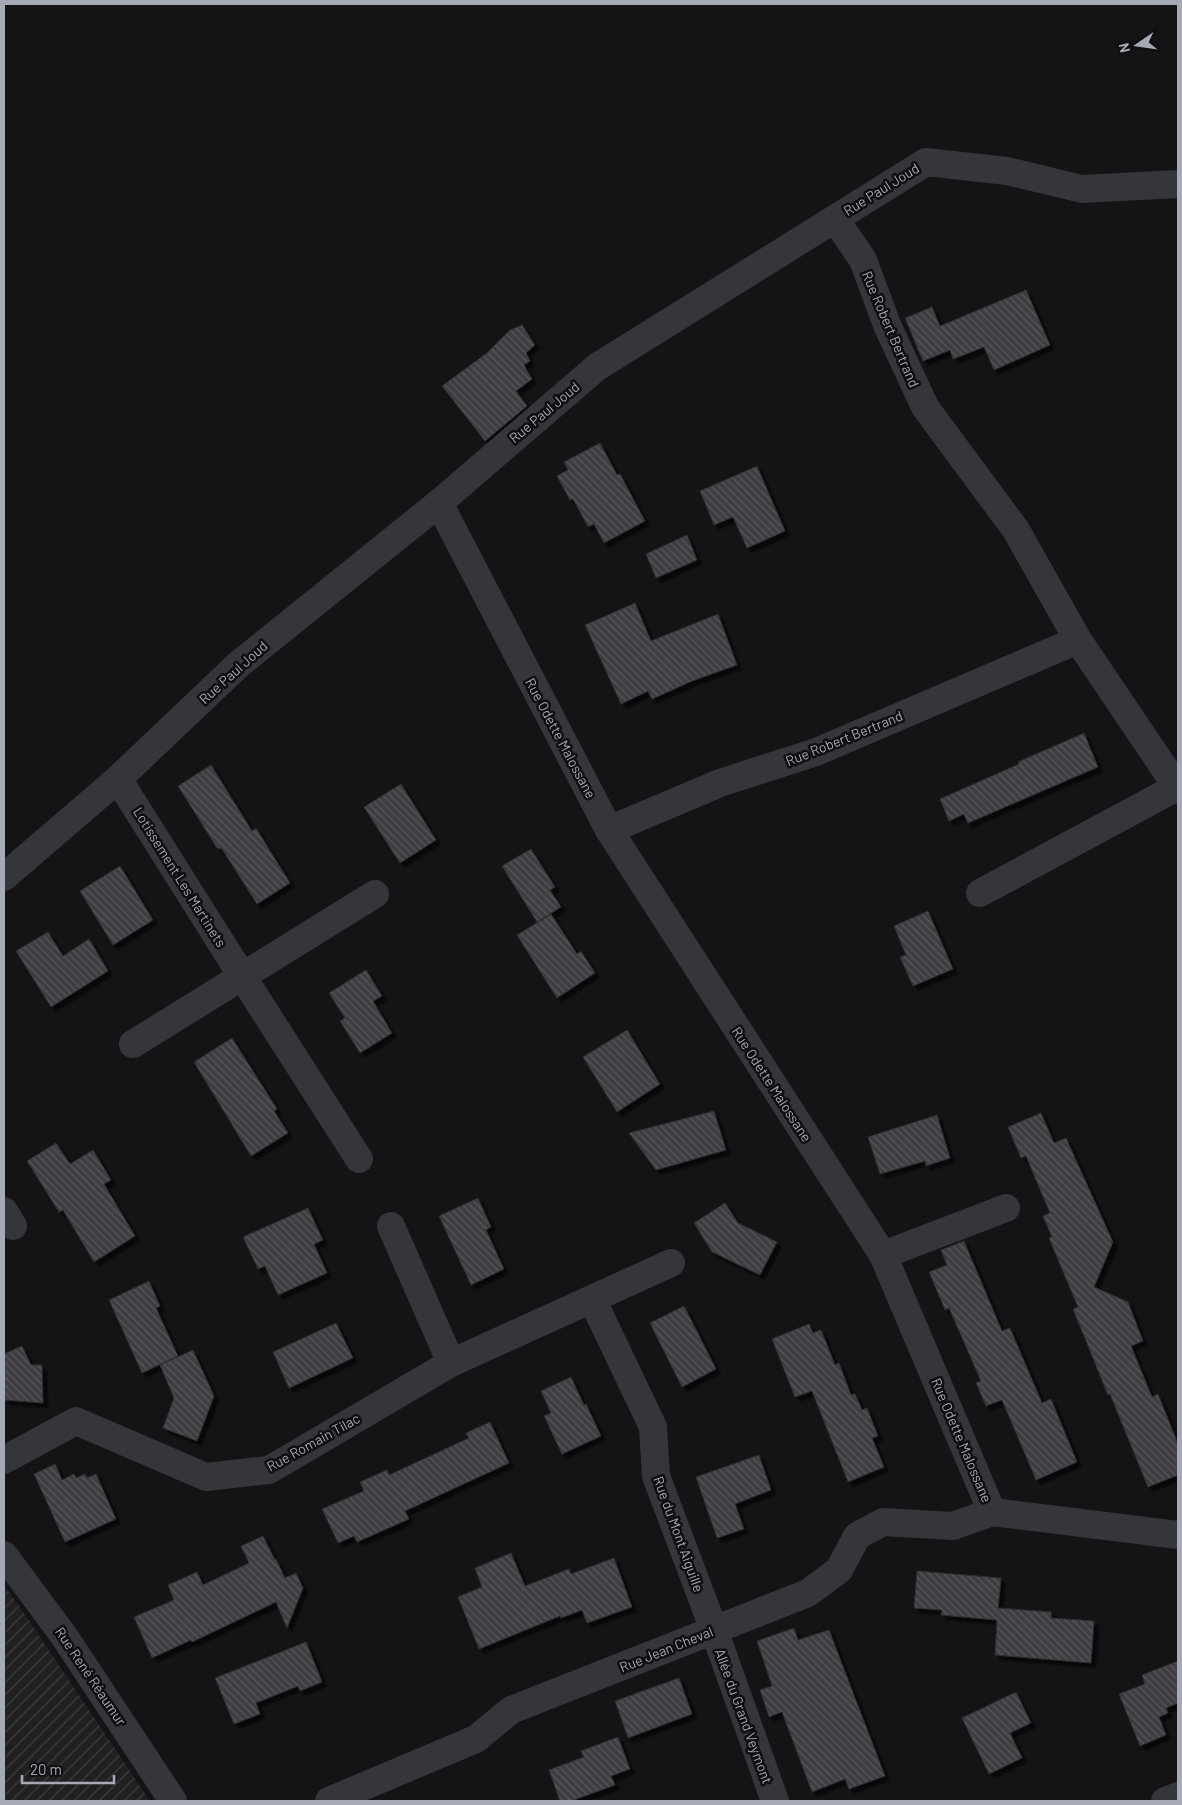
<svg xmlns="http://www.w3.org/2000/svg" width="1182" height="1805" font-family="Barlow,sans-serif">
  <style>
    .industrial { fill: url(#industrial-furrows) }
    .building { fill: url(#building-back-hatch); stroke: #2f2e32; filter: url(#shadow) }
    .lines { fill: none; stroke-linecap: round; stroke-linejoin: round }
    .street { stroke: #35363b; stroke-width: 28 }
    .labels { text-anchor: middle; dominant-baseline: central; stroke-width: 5; stroke-linejoin: round; paint-order: stroke }
    .street-label { font-size: 14px; fill: #a6a9b6; stroke: #0f0f11 }
  </style>
  <defs>
    <pattern id="industrial-furrows" width="10" height="10" patternUnits="userSpaceOnUse" patternTransform="scale(1.25)"><rect width="10" height="10" fill="#202023"/><path d="M-1 1l2-2M0 10L10 0M9 11l2-2" fill="none" stroke="#3d3e41"/></pattern>
    <pattern id="building-back-hatch" width="6" height="6" patternUnits="userSpaceOnUse" patternTransform="scale(1.25)"><rect width="6" height="6" fill="#3e3e43"/><path d="M-1 5l2 2M0 0l6 6M5-1l2 2" fill="none" stroke="#57575c"/></pattern>
    <filter id="shadow"><feDropShadow dx="4.5" dy="4.5" stdDeviation="1" flood-color="#0009"/></filter>
  </defs>
  <rect width="100%" height="100%" fill="#141416"/>
  <path class="industrial" d="M 4,1585 L 24,1613 L 150,1801 L 4,1801 Z"/>
  <g class="building">
    <path d="M 1026,290 L 1050,345 L 994,370 L 984,347 L 953,359 L 950,350 L 923,361 L 905,318 L 932,307 L 940,326 Z"/>
    <path d="M 522,325 L 535,345 L 526,353 L 530,361 L 524,365 L 532,379 L 516,391 L 527,406 L 485,441 L 442,386 L 487,353 L 510,330 Z"/>
    <path d="M 600,443 L 617,475 L 620,474 L 645,521 L 604,543 L 594,524 L 588,527 L 573,499 L 570,500 L 557,476 L 568,470 L 564,462 Z"/>
    <path d="M 757,466 L 785,531 L 747,548 L 733,517 L 714,525 L 700,491 Z"/>
    <path d="M 687,535 L 697,560 L 656,578 L 646,554 Z"/>
    <path d="M 635,603 L 651,641 L 718,614 L 737,665 L 692,681 L 652,699 L 648,691 L 621,704 L 585,625 Z"/>
    <path d="M 1084,733 L 1098,767 L 968,823 L 964,814 L 949,821 L 940,799 L 1019,764 L 1018,762 Z"/>
    <path d="M 211,765 L 252,831 L 256,828 L 290,883 L 257,904 L 222,849 L 217,848 L 178,786 Z"/>
    <path d="M 401,784 L 436,840 L 400,863 L 364,807 Z"/>
    <path d="M 531,849 L 555,887 L 550,890 L 561,907 L 537,922 L 502,866 Z"/>
    <path d="M 120,866 L 153,920 L 113,945 L 80,891 Z"/>
    <path d="M 928,911 L 953,969 L 913,986 L 900,957 L 906,955 L 894,926 Z"/>
    <path d="M 551,914 L 577,954 L 581,951 L 595,973 L 557,998 L 517,935 Z"/>
    <path d="M 48,932 L 63,956 L 89,939 L 108,971 L 51,1007 L 16,951 Z"/>
    <path d="M 366,970 L 382,996 L 373,1001 L 392,1033 L 360,1053 L 340,1021 L 345,1018 L 329,993 Z"/>
    <path d="M 627,1030 L 660,1084 L 617,1112 L 583,1057 Z"/>
    <path d="M 232,1038 L 277,1109 L 274,1111 L 288,1133 L 251,1156 L 194,1062 Z"/>
    <path d="M 714,1111 L 726,1150 L 656,1170 L 629,1133 Z"/>
    <path d="M 1041,1113 L 1054,1143 L 1066,1138 L 1113,1242 L 1094,1287 L 1128,1302 L 1143,1341 L 1131,1346 L 1152,1397 L 1158,1394 L 1178,1444 L 1178,1475 L 1148,1487 L 1110,1394 L 1108,1395 L 1073,1309 L 1078,1307 L 1049,1238 L 1052,1237 L 1043,1216 L 1050,1213 L 1026,1156 L 1021,1158 L 1008,1127 Z"/>
    <path d="M 937,1115 L 950,1158 L 926,1166 L 925,1161 L 880,1174 L 868,1137 Z"/>
    <path d="M 56,1143 L 70,1164 L 93,1150 L 111,1180 L 104,1184 L 135,1236 L 94,1262 L 63,1210 L 59,1212 L 27,1161 Z"/>
    <path d="M 478,1198 L 491,1227 L 486,1230 L 504,1269 L 471,1285 L 439,1216 Z"/>
    <path d="M 725,1203 L 738,1223 L 777,1242 L 760,1275 L 712,1252 L 694,1223 Z"/>
    <path d="M 308,1208 L 323,1240 L 314,1244 L 327,1273 L 278,1295 L 265,1266 L 258,1269 L 243,1237 Z"/>
    <path d="M 964,1241 L 1002,1331 L 1010,1328 L 1042,1403 L 1051,1399 L 1077,1462 L 1036,1480 L 1002,1400 L 986,1406 L 976,1383 L 981,1381 L 949,1308 L 945,1310 L 929,1272 L 947,1265 L 941,1250 Z"/>
    <path d="M 149,1281 L 160,1306 L 156,1308 L 178,1356 L 142,1373 L 109,1300 Z"/>
    <path d="M 684,1306 L 716,1369 L 682,1387 L 650,1323 Z"/>
    <path d="M 336,1323 L 353,1358 L 289,1388 L 273,1352 Z"/>
    <path d="M 809,1324 L 813,1333 L 821,1330 L 835,1365 L 839,1363 L 851,1395 L 855,1394 L 862,1410 L 867,1408 L 878,1436 L 872,1438 L 884,1467 L 848,1482 L 812,1391 L 795,1397 L 772,1339 Z"/>
    <path d="M 22,1346 L 31,1365 L 42,1365 L 43,1403 L 4,1400 L 4,1354 Z"/>
    <path d="M 193,1350 L 214,1396 L 197,1441 L 163,1428 L 174,1398 L 160,1365 Z"/>
    <path d="M 571,1377 L 584,1405 L 586,1404 L 601,1436 L 562,1454 L 544,1416 L 551,1413 L 541,1391 Z"/>
    <path d="M 490,1422 L 509,1463 L 405,1511 L 409,1519 L 357,1542 L 354,1536 L 338,1543 L 322,1509 L 364,1491 L 360,1482 L 387,1470 L 389,1475 L 469,1438 L 466,1433 Z"/>
    <path d="M 759,1455 L 771,1490 L 735,1504 L 744,1529 L 717,1538 L 696,1477 Z"/>
    <path d="M 55,1464 L 62,1480 L 74,1474 L 76,1478 L 85,1474 L 87,1478 L 96,1474 L 116,1519 L 65,1542 L 34,1474 Z"/>
    <path d="M 263,1536 L 275,1560 L 276,1559 L 285,1578 L 296,1573 L 303,1588 L 287,1628 L 276,1602 L 192,1642 L 191,1640 L 152,1658 L 134,1617 L 174,1600 L 168,1585 L 197,1572 L 203,1585 L 249,1563 L 241,1546 Z"/>
    <path d="M 511,1553 L 525,1586 L 569,1569 L 571,1574 L 614,1558 L 632,1607 L 587,1623 L 582,1610 L 561,1618 L 560,1616 L 479,1649 L 458,1597 L 482,1587 L 475,1568 Z"/>
    <path d="M 917,1571 L 1001,1578 L 998,1608 L 1051,1612 L 1051,1618 L 1094,1621 L 1091,1663 L 995,1655 L 997,1620 L 941,1615 L 942,1610 L 914,1608 Z"/>
    <path d="M 794,1628 L 798,1640 L 829,1630 L 885,1776 L 849,1789 L 845,1779 L 812,1792 L 782,1712 L 769,1717 L 760,1690 L 772,1686 L 757,1641 Z"/>
    <path d="M 306,1642 L 322,1682 L 300,1691 L 298,1686 L 256,1703 L 260,1714 L 234,1724 L 215,1678 Z"/>
    <path d="M 1178,1661 L 1178,1703 L 1166,1708 L 1168,1713 L 1159,1717 L 1166,1735 L 1140,1746 L 1119,1694 L 1145,1684 L 1142,1675 Z"/>
    <path d="M 679,1678 L 692,1714 L 628,1738 L 615,1701 Z"/>
    <path d="M 1016,1692 L 1031,1723 L 1010,1733 L 1022,1758 L 989,1774 L 962,1718 Z"/>
    <path d="M 618,1737 L 630,1769 L 611,1776 L 615,1785 L 571,1801 L 560,1801 L 549,1770 L 584,1757 L 581,1751 Z"/>
  </g>
  <g class="lines">
    <g class="street">
      <path d="M 835,219 L 863,260 L 887,325 L 925,407 L 1016,530 L 1078,640 L 1177,787 L 980,893"/>
      <path d="M 439,503 L 609,830 L 883,1255 L 992,1512 L 1178,1535"/>
      <path d="M 118,779 L 242,976 L 359,1159"/>
      <path d="M 609,830 L 720,783 L 816,752 L 1078,640"/>
      <path d="M 4,877 L 118,779 L 238,665 L 439,503 L 597,367 L 926,162 L 1007,171 L 1082,189 L 1178,184"/>
      <path d="M 133,1044 L 375,894"/>
      <path d="M 4,1211 L 13,1226"/>
      <path d="M 883,1255 L 1006,1208"/>
      <path d="M 592,1299 L 653,1427 L 656,1476 L 714,1630 L 775,1801"/>
      <path d="M 451,1363 L 671,1263"/>
      <path d="M 4,1460 L 76,1421 L 206,1477 L 269,1470 L 451,1363 L 391,1226"/>
      <path d="M 4,1555 L 64,1636 L 173,1801"/>
      <path d="M 329,1801 L 476,1739 L 511,1710 L 808,1593 L 839,1570 L 857,1536 L 883,1522 L 953,1526 L 992,1512"/>
      <path d="M 1165,1801 L 1178,1796"/>
    </g>
  </g>
  <g class="labels">
    <g class="street-label">
      <text transform="translate(881 189) rotate(-32)">Rue Paul Joud</text>
      <text transform="translate(891 329) rotate(67)">Rue Robert Bertrand</text>
      <text transform="translate(544 412) rotate(-40)">Rue Paul Joud</text>
      <text transform="translate(233 672) rotate(-42)">Rue Paul Joud</text>
      <text transform="translate(561 738) rotate(62)">Rue Odette Malossane</text>
      <text transform="translate(844 738) rotate(-22)">Rue Robert Bertrand</text>
      <text transform="translate(180 877) rotate(58)">Lotissement Les Martinets</text>
      <text transform="translate(772 1084) rotate(57)">Rue Odette Malossane</text>
      <text transform="translate(962 1440) rotate(67)">Rue Odette Malossane</text>
      <text transform="translate(313 1442) rotate(-29)">Rue Romain Tilac</text>
      <text transform="translate(679 1534) rotate(70)">Rue du Mont Aiguille</text>
      <text transform="translate(666 1649) rotate(-22)">Rue Jean Cheval</text>
      <text transform="translate(91 1676) rotate(56)">Rue René Réaumur</text>
      <text transform="translate(744 1716) rotate(70)">Allée du Grand Veymont</text>
    </g>
  </g>
  <rect width="1182" height="1805" fill="none" stroke="#a6a9b6" stroke-width="10"/>
  <g transform="translate(1137 45) rotate(257)" stroke="#0f0f11" stroke-width="4" paint-order="stroke">
  <path d="M0-4L9 19L0 12L-9 19Z" fill="#a6a9b6"/>
  <text y="-8" font-size="14" font-weight="bold" text-anchor="middle" fill="#a6a9b6">N</text>
  </g>
  <path d="M22 1775v8h92v-8" fill="none" stroke="#a6a9b6" stroke-width="2.5"/>
  <text x="30" y="1775" font-size="15" fill="#a6a9b6" stroke="#0f0f11" stroke-width="4" paint-order="stroke">20 m</text>
</svg>
